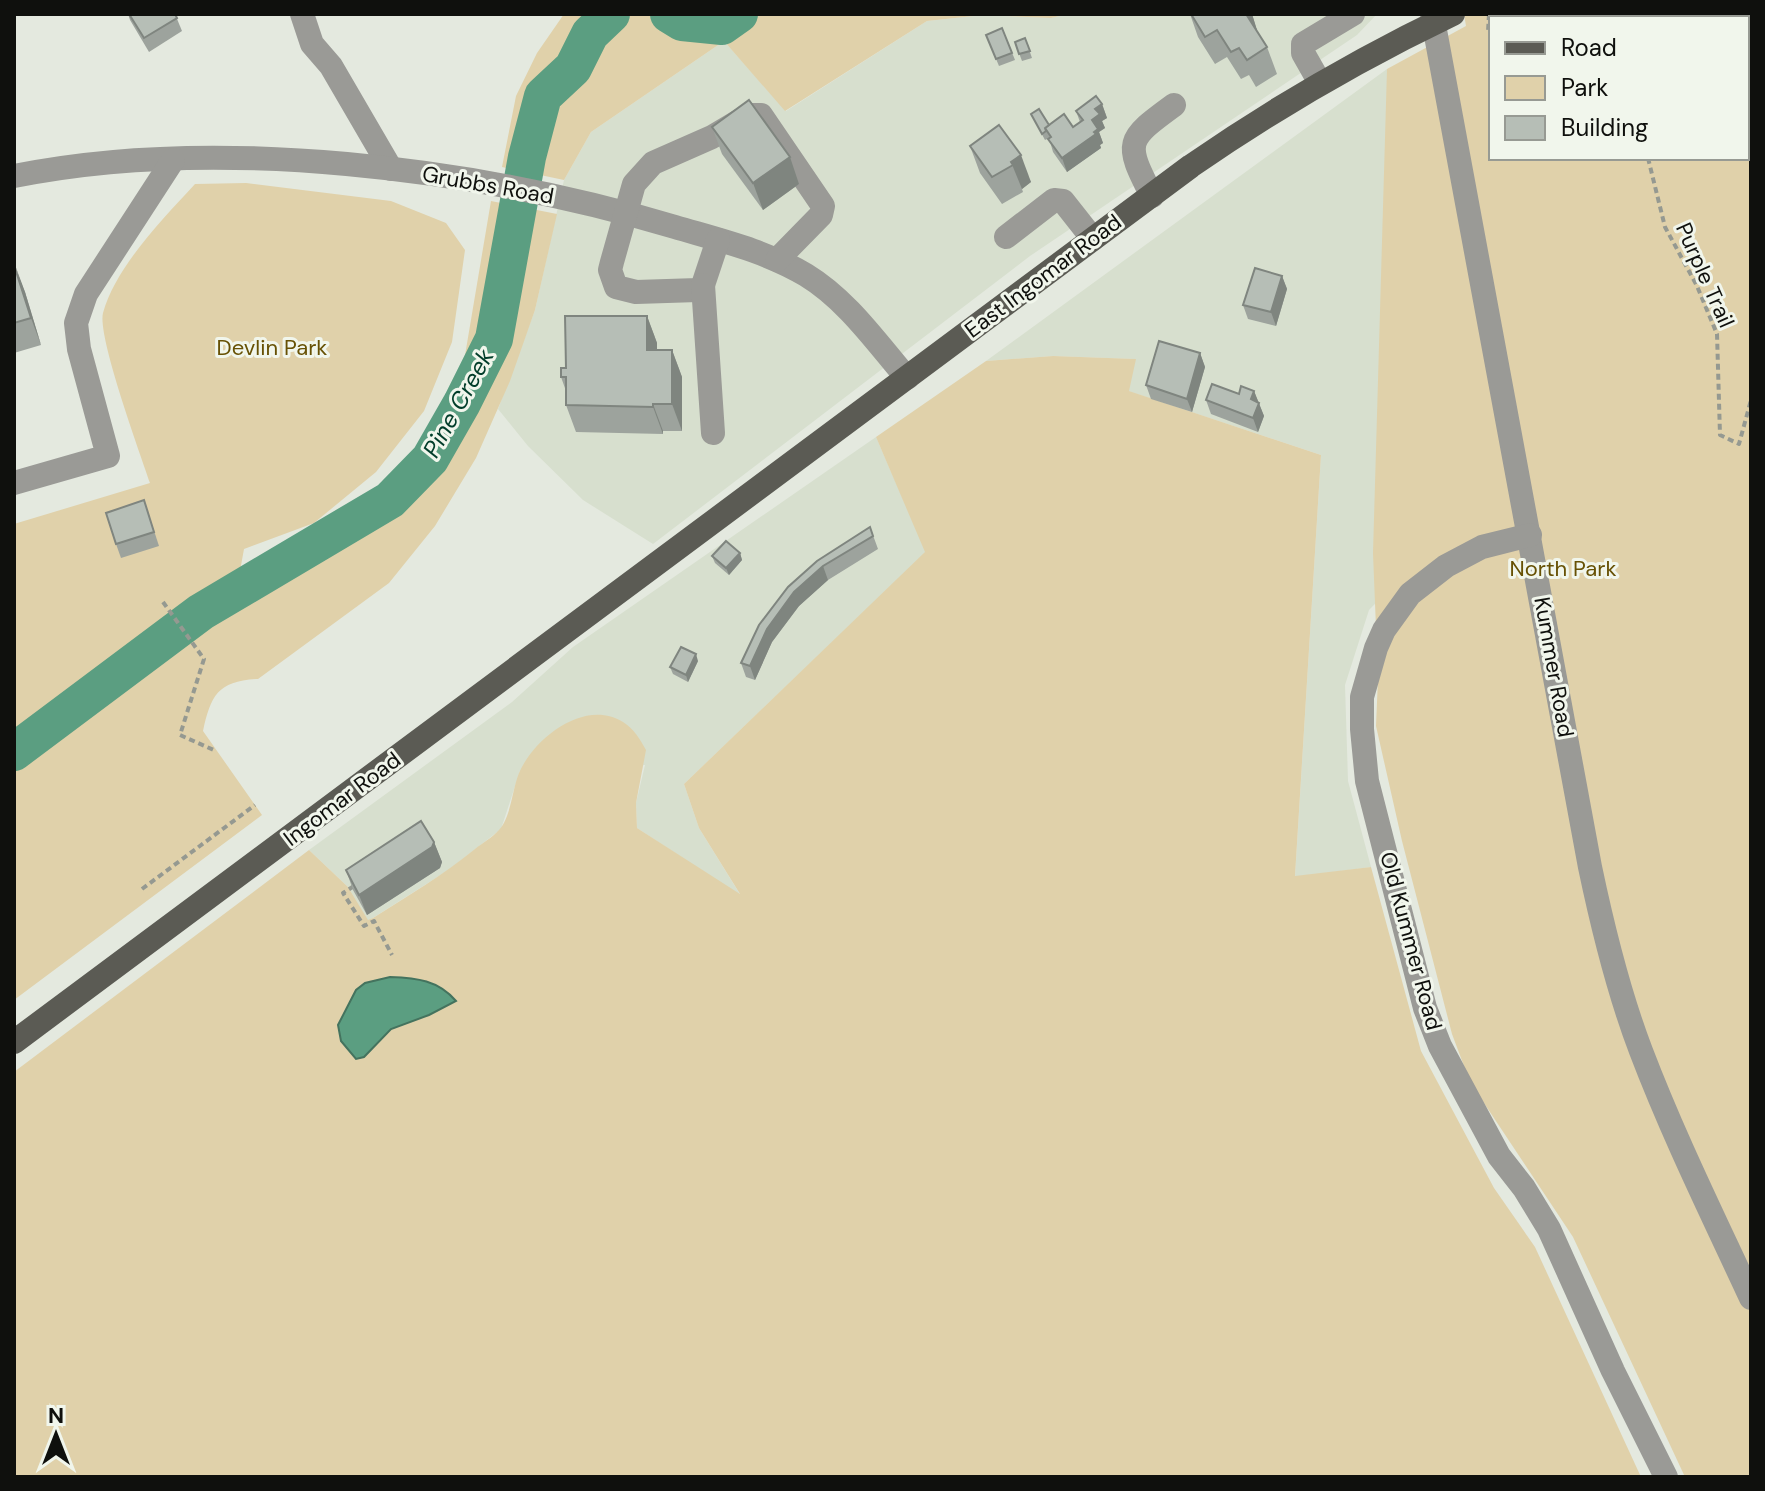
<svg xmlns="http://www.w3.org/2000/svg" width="1765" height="1491" font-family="'DM Sans',sans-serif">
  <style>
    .built { fill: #d7dfce }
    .green { fill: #e0d1aa; fill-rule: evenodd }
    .water { fill: #5b9e81; stroke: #44735e; stroke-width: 2 }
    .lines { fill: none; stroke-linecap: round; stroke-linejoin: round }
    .river { stroke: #5b9e81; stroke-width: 38 }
    .path { stroke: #959991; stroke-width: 4; stroke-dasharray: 6 4; stroke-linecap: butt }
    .minor { stroke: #9a9a96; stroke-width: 24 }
    .major { stroke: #5b5b54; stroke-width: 24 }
    .wall { fill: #9da39d }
    .shaded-wall { fill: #7f857f }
    .building { fill: #b6beb6; stroke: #7f857f; stroke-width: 2 }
    .labels { text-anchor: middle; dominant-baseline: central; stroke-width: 6; stroke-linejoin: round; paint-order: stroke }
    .street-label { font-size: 22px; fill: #0f100d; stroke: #f1f6ec }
    .park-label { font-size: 22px; fill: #675104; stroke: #f1f6ec }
    .water-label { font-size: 24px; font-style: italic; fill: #023d2a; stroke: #f1f6ec }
  </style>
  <rect width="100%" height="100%" fill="#e4e9df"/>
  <g class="built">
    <path d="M 1068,14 L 1377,14 L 1357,35 L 1030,256 L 653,544 L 583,500 L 528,446 L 498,409 L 535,310 L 564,180 L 591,132 L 724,41 L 786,111 L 927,21 L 983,15 L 1051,18 Z"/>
    <path d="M 1387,69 L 1404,75 L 1425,553 L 1369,610 L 1345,685 L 1348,781 L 1371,867 L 1295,877 L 1321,455 L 1128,391 L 1135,359 L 1053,356 L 986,361 Z"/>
    <path d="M 876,437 L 926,552 L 684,784 L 699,828 L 741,896 L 637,828 L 636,803 L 645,765 L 520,771 L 501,829 L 450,869 L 368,921 L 348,887 L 309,850 L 512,702 L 573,647 Z"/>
  </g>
  <g class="green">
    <path d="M 564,14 L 1068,14 L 1051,18 L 983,15 L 927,21 L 785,111 L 724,41 L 591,132 L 564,180 L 502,167 L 516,96 L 537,53 Z"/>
    <path d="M 1464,14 L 1751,14 L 1751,1477 L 1685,1477 L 1573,1237 L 1470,1082 L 1452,1034 L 1402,841 L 1376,726 L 1378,678 L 1373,553 L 1387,69 L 1466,26 ZM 1491,18 L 1747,18 L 1747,158 L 1491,158 Z"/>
    <path d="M 246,183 L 391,201 L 446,223 L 465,250 L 452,342 L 424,411 L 376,472 L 314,523 L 244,549 L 240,571 L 352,525 L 424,463 L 460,385 L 491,201 L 557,214 L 535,310 L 510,381 L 476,458 L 435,526 L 389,583 L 258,679 C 218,681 211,695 203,731 L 262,815 L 14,1000 L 14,524 L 150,483 C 140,453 97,336 103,313 C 116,266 163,219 195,184 Z"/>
    <path d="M 1053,356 L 1136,359 L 1129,391 L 1321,455 L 1295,876 L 1371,867 L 1421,1051 L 1494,1188 L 1535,1247 L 1641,1477 L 14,1477 L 14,1072 L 309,850 L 348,887 L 368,920 L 373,918 C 408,896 443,875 475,849 C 482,843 492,838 499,830 C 511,817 512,790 519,773 C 534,738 585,698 623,722 C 634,729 640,739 646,750 L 636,803 L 637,828 L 740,894 L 699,828 L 684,784 L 925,552 L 876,437 L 986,361 Z"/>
  </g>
  <path class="water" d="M 390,977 C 417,978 438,980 456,1001 L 429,1015 L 391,1029 L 364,1057 L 356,1059 L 341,1041 L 338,1025 L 356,990 L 365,983 Z"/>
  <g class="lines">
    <g class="river">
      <path d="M 669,14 L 682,22 L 722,26 L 739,14"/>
      <path d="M 14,752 L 201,612 L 390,500 L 430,459 L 462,403 L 494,339 L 527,157 L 543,96 L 573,68 L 590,34 L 611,14"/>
    </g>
    <g class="path">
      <path d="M 1489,14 L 1488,32 L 1491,33"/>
      <path d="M 1747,100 L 1751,105"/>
      <path d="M 1648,158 L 1665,227 L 1697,286 L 1717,334 L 1720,435 L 1739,444 L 1751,400"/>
      <path d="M 163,602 L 204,659 L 180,735 L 216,751"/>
      <path d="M 354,886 L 343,893 L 364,926 L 374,921 L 392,955"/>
      <path d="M 142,889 L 255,805"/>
    </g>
    <g class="minor">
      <path d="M 302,14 L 312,44 L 331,66 L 391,169"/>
      <path d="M 1432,14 L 1590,867 C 1603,929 1618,991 1641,1051 C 1673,1135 1713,1216 1751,1298"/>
      <path d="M 1728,18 L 1730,14"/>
      <path d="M 1320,83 L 1303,53 L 1303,44 L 1353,14"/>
      <path d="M 14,176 C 218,135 477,168 675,227 C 719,240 766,251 806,275 C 847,300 876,342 907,378"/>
      <path d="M 1152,196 C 1124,142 1126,140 1174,105"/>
      <path d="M 1006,237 L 1054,200 L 1063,201 L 1093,239"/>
      <path d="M 718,240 L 703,285 L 698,290 L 636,292 L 616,287 L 610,270 L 612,262 L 634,184 L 653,163 L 712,137 L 749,115 L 761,115 L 823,206 L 821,215 L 777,260"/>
      <path d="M 703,285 L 713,433"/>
      <path d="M 14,483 L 108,456 L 79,349 L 76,323 L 86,294 L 173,160"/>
      <path d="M 1530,535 L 1482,547 L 1446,566 L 1410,594 L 1384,630 L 1376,648 L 1362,697 L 1362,729 L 1367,781 L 1425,1008 L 1440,1046 L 1499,1156 L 1524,1188 L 1549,1229 L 1613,1371 L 1666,1477"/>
    </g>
    <path class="major" d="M 14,1042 L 1191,166 C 1275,108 1361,58 1453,14"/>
  </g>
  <g class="wall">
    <path d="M 128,14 L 175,14 L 182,31 L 149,52 L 130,20 Z"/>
    <path d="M 1190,14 L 1252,14 L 1257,31 L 1267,47 L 1277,74 L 1256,87 L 1249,75 L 1241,79 L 1227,57 L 1215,64 L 1198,37 Z"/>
    <path d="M 1002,28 L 1015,60 L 999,66 L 986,35 Z"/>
    <path d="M 1025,38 L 1032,58 L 1022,61 L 1015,42 Z"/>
    <path d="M 1102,104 L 1107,118 L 1102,121 L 1105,128 L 1099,132 L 1103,143 L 1100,145 L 1101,148 L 1067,172 L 1053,152 L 1049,138 L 1045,140 L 1031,114 L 1049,125 L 1073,127 L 1080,122 L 1076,111 Z"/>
    <path d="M 999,125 L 1031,182 L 1022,189 L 1023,192 L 1002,204 L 980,173 L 970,146 Z"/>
    <path d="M 712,127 L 799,184 L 763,210 L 722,154 Z"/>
    <path d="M 14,265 L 25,292 L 41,345 L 14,353 Z"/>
    <path d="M 1282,276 L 1287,289 L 1276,326 L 1248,319 L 1243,305 Z"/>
    <path d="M 647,316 L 657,343 L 657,350 L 672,350 L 682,377 L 682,431 L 663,431 L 663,434 L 576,432 L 566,405 L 566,391 L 561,377 L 566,368 Z"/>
    <path d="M 1200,353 L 1205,367 L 1192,412 L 1151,399 L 1146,385 Z"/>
    <path d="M 1254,391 L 1264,416 L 1258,432 L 1211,414 L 1206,400 Z"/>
    <path d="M 144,500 L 159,546 L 121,558 L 116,544 Z"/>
    <path d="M 870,527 L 878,549 L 828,580 L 799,606 L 772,642 L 755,680 L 746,677 L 741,663 L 788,587 Z"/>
    <path d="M 740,553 L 742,560 L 729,575 L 715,563 L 712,556 Z"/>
    <path d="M 698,661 L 688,682 L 673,674 L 670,667 Z"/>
    <path d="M 434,842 L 442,862 L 440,868 L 367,915 L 353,890 L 346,870 Z"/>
  </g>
  <g class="shaded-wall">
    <path d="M 1245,14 L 1252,14 L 1257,30 L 1252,34 Z"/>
    <path d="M 1102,104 L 1107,118 L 1102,121 L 1105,128 L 1099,132 L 1103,143 L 1100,145 L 1101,148 L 1067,172 L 1062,158 L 1092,120 L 1095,109 Z"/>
    <path d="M 1021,155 L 1031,182 L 1022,189 L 1011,162 Z"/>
    <path d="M 790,157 L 799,184 L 763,210 L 753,183 Z"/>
    <path d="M 15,265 L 25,292 L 41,345 L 31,318 Z"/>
    <path d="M 1282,276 L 1287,289 L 1276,326 L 1271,312 Z"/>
    <path d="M 647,316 L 657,343 L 657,377 L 647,350 Z"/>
    <path d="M 672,350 L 682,377 L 682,431 L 672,404 Z"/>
    <path d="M 1200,353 L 1205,367 L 1192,412 L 1187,399 Z"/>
    <path d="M 1254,391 L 1264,416 L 1258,432 L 1253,418 L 1251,399 Z"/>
    <path d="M 653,404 L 663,431 L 663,434 L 653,407 Z"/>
    <path d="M 740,553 L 742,560 L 729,575 L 726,568 Z"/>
    <path d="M 823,566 L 828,580 L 799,606 L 772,642 L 755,680 L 750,666 L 767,629 L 794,592 Z"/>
    <path d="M 696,654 L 698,661 L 688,682 L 686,675 Z"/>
    <path d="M 434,842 L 442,862 L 440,868 L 367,915 L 359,895 Z"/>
  </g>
  <g class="building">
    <path d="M 129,14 L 175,14 L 177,18 L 144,38 Z"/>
    <path d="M 1191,14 L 1246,14 L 1267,47 L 1247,60 L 1239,48 L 1231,52 L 1217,30 L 1205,37 Z"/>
    <path d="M 1002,28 L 1012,53 L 996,59 L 986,35 Z"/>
    <path d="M 1025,38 L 1030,51 L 1019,54 L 1015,42 Z"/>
    <path d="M 1096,96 L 1102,104 L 1095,109 L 1100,114 L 1092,120 L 1098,129 L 1094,132 L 1096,134 L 1062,158 L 1048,139 L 1051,137 L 1045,128 L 1064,114 L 1073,127 L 1083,120 L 1076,111 Z"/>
    <path d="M 749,100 L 790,157 L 753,183 L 712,127 Z"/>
    <path d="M 1039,109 L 1049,125 L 1045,128 L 1046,131 L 1042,134 L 1031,114 Z"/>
    <path d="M 999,125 L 1021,155 L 1011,162 L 1013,165 L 992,177 L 970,146 Z"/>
    <path d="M 14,265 L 31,318 L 14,323 Z"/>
    <path d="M 1255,268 L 1282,276 L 1271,312 L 1243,305 Z"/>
    <path d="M 565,316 L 647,316 L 647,350 L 672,350 L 672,404 L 653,404 L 653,407 L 566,405 L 566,377 L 561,377 L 561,368 L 566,368 Z"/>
    <path d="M 1159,341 L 1200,353 L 1187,399 L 1146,385 Z"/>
    <path d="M 1212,384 L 1239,394 L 1241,386 L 1254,391 L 1251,399 L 1259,403 L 1253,418 L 1206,400 Z"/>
    <path d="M 144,500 L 154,532 L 116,544 L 106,513 Z"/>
    <path d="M 870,527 L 873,536 L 823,566 L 794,592 L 767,629 L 750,666 L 741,663 L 759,625 L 788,587 L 817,561 Z"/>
    <path d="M 726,541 L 740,553 L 726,568 L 712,556 Z"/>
    <path d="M 681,647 L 696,654 L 686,675 L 670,667 Z"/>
    <path d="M 421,821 L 434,842 L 432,847 L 359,895 L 346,870 Z"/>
  </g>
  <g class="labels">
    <g class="street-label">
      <text transform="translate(488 185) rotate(10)">Grubbs Road</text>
      <text transform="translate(1705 275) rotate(66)">Purple Trail</text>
      <text transform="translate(1043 276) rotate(-37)">East Ingomar Road</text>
      <text transform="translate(1554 667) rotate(80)">Kummer Road</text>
      <text transform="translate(342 799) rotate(-37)">Ingomar Road</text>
      <text transform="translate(1411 941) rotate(75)">Old Kummer Road</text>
    </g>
    <g class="park-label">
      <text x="272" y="347">Devlin Park</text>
      <text x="1563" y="568">North Park</text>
    </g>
    <g class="water-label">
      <text transform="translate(458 403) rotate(-61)">Pine Creek</text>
    </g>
  </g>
  <rect width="1765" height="1491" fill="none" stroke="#0f100d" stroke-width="32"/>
  <rect x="1489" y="16" width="260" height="144" fill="#f1f6ec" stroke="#979a93" stroke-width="2"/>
  <rect x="1505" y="42" width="40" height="12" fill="#5b5b54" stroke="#979a93" stroke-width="2"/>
  <text x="1561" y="56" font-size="24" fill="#0f100d">Road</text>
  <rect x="1505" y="76" width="40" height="24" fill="#e0d1aa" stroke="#979a93" stroke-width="2"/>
  <text x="1561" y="96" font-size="24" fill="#0f100d">Park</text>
  <rect x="1505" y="116" width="40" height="24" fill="#b6beb6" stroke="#979a93" stroke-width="2"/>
  <text x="1561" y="136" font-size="24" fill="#0f100d">Building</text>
  <g transform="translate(56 1435)" stroke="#f1f6ec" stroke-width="6" paint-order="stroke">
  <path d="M0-6L14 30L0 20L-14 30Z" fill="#0f100d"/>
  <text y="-12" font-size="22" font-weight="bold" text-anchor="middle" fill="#0f100d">N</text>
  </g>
</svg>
